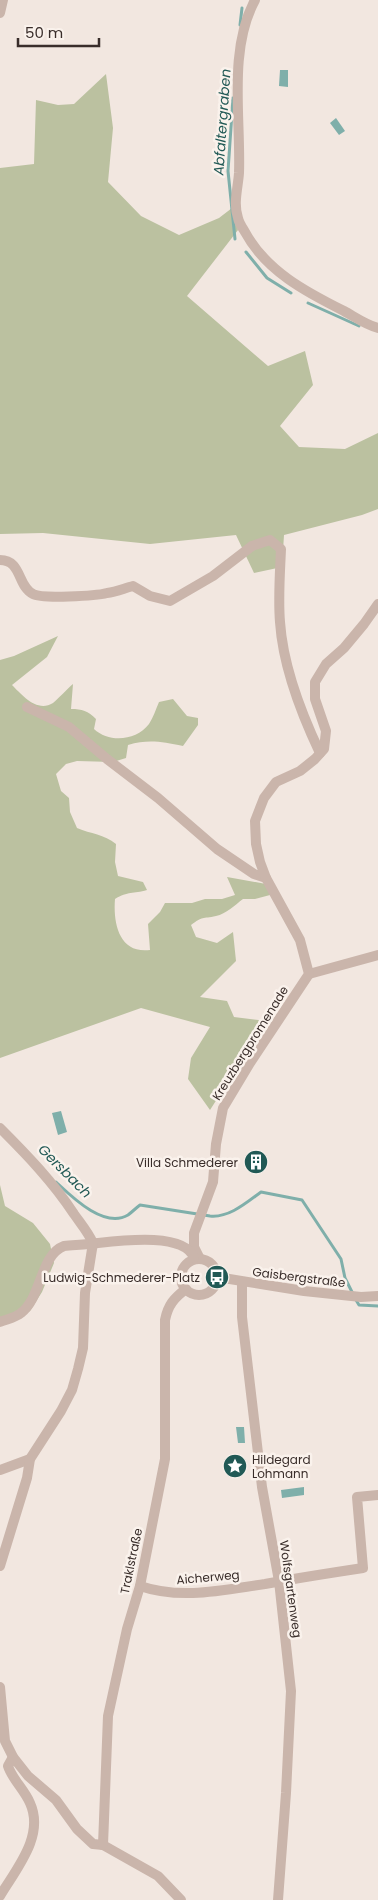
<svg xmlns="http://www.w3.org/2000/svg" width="378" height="1900" font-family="Poppins,sans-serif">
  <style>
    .green { fill: #bbc1a0 }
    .water { fill: #7fafaa }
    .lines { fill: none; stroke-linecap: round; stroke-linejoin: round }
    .stream { stroke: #7fafaa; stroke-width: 3 }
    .minor { stroke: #cab5ab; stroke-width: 10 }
    .labels { text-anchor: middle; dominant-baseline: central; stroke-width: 5; stroke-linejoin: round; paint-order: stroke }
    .street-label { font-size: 12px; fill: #392d2a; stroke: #faf2ec }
    .poi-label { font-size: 12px; fill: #392d2a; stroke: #faf2ec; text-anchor: end }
    .water-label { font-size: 14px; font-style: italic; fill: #215955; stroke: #faf2ec }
  </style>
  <rect width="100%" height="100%" fill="#f2e7e0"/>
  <g class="green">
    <path d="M 106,74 L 113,128 L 108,182 L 141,216 L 179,235 L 219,218 L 232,208 L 238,230 L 187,296 L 268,366 L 305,351 L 313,385 L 280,426 L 299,447 L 345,449 L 378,433 L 378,509 L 362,515 L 284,535 L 282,567 L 254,573 L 236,535 L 150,544 L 43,533 L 0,534 L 0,168 L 34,164 L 36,100 L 58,105 L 74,104 Z"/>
    <path d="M 58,636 L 47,657 L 12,685 C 22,695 37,713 53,703 C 58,699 67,689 73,684 L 71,709 C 82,709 88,711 96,719 L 94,729 C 109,743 136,741 149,724 C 153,718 156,709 159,702 L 173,699 L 187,716 L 198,718 L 198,725 L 183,746 C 162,742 149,739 128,745 L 126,758 L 113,762 L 77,761 L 66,764 L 56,774 L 61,791 L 69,798 L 70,812 L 77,828 C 91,834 104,834 116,844 L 115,862 L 118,876 L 143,882 L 147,890 C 133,894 128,891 115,899 C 113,923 119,954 150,950 L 148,924 L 160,912 L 165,903 L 192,903 L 205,899 L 222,899 L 235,895 L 227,877 L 266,884 L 269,889 L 270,895 L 255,899 L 243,899 C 235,905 226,914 216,916 C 202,919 203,916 191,925 L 196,937 L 217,943 L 233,932 L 236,961 L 200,997 L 227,1001 L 234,1017 L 267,1021 L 210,1110 L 188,1079 L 191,1058 L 210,1027 L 141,1008 L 0,1058 L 0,660 L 14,656 Z"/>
    <path d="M 0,1185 L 5,1206 L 33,1223 L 50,1244 L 54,1263 L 42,1292 L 30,1311 L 15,1320 L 0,1324 Z"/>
  </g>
  <g class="water">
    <path d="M 280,70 L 288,70 L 288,87 L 279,86 Z"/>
    <path d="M 336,118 L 345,131 L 339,135 L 330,123 Z"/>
    <path d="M 61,1111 L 67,1132 L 58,1135 L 52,1113 Z"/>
    <path d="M 236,1427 L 244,1427 L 245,1443 L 238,1443 Z"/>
    <path d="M 304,1487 L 304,1495 L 282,1498 L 281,1490 Z"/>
  </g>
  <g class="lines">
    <g class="stream">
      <path d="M 240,25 L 242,8"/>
      <path d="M 233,98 L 228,171 L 235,239"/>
      <path d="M 246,252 L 267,278 L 291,293"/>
      <path d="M 308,303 L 359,326"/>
      <path d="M 56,1182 C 72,1197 104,1229 128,1215 C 132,1212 136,1208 140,1205 L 210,1216 C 229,1218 246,1203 261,1192 L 302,1200 L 341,1259 L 345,1278 L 353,1294"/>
      <path d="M 356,1300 L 359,1305 L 378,1306"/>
    </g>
    <g class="minor">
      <path d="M 255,0 C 228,50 241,118 239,173 C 238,188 233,203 238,218 C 239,223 242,227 245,232 C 266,271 306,292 344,311 C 355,317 366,325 378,328"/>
      <path d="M 0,13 L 3,0"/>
      <path d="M 0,560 C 22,560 17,586 33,594 C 41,599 96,596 107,593 C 116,592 125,588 133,586 L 150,596 L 170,601 L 213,576 L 252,546 L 270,540 L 281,549 C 280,573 278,598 280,622 C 283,667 301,713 320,753"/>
      <path d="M 27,707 L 69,727 L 107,759 L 158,798 L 217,849 L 254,874 L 266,878"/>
      <path d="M 309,974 L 378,955"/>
      <path d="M 0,1128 C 27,1155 53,1182 74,1214 C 81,1224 88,1232 93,1243"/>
      <path d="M 200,1259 L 194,1247 L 194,1233 L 213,1182 L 216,1144 L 223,1108 L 250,1063 L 309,974 L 300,940 L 266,878 L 260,862 L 256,844 L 255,821 L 264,798 L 276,782 L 300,771 L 315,759 L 324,749 L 326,731 L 315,699 L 315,682 L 326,664 L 344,648 L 364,624 L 378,604"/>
      <circle cx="199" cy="1277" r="18"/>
      <path d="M 217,1277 L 304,1291 L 361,1297 L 378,1296"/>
      <path d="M 242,1282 L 242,1317 L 262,1487 L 279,1581 L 291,1691 L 286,1793 L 278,1900"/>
      <path d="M 0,1322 C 7,1319 15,1318 21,1313 C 42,1297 40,1255 64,1246 C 72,1245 80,1245 88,1244 C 111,1242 184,1230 194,1258"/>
      <path d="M 0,1470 L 30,1459"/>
      <path d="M 0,1566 L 27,1478 L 30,1459 L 61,1411 L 72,1390 L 78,1369 L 83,1348 L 85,1293 L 93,1243"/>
      <path d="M 140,1586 C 181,1600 223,1590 265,1584 C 298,1578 330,1573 363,1568 L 357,1497 L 378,1495"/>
      <path d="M 0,1687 L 5,1741 L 13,1757 L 28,1776 L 56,1800 L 77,1829 L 93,1844 L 103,1845 L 158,1876 L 181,1900"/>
      <path d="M 103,1845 L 108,1716 L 127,1629 L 140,1586 L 165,1459 L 165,1320 C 168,1305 174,1298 186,1289"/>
      <path d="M 0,1896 C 16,1869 45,1836 30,1803 C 24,1789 12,1779 8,1766 L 13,1757"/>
    </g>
  </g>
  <defs>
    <g id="building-disc" transform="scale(1.25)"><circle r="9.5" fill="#215955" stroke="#faf2ec"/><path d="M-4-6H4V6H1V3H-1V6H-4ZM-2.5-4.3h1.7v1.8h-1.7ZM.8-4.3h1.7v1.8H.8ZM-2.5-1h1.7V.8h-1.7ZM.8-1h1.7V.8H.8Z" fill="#fff"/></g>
    <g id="bus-disc" transform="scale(1.25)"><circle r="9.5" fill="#215955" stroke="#faf2ec"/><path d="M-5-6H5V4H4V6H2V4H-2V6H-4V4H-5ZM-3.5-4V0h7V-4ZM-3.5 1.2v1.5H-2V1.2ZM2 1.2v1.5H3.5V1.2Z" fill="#fff"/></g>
    <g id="sight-disc" transform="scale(1.25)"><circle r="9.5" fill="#215955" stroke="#faf2ec"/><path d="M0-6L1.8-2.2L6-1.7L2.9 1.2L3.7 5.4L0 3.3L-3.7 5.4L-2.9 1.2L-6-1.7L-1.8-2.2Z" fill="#fff"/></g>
  </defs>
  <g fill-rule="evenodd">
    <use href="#building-disc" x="256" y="1162"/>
    <use href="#bus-disc" x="217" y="1277"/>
    <use href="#sight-disc" x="235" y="1466"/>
  </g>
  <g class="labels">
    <g class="street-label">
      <text transform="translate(250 1043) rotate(-58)">Kreuzbergpromenade</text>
      <text transform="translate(299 1277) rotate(7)">Gaisbergstraße</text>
      <text transform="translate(131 1561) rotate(-78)">Traklstraße</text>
      <text transform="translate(208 1577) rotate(-5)">Aicherweg</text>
      <text transform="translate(291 1589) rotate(82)">Wolfsgartenweg</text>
    </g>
    <g class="poi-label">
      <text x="238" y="1162">Villa Schmederer</text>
      <text x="200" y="1277">Ludwig-Schmederer-Platz</text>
      <text x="252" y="1459" text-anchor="start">Hildegard<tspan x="252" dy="14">Lohmann</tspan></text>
    </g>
    <g class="water-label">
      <text transform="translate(222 122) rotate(-86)">Abfaltergraben</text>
      <text transform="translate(65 1171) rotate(45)">Gersbach</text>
    </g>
  </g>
  <path d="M18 38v8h81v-8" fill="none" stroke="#392d2a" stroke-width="2.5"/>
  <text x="25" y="38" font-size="15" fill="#392d2a" stroke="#faf2ec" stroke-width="4" paint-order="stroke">50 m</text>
</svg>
